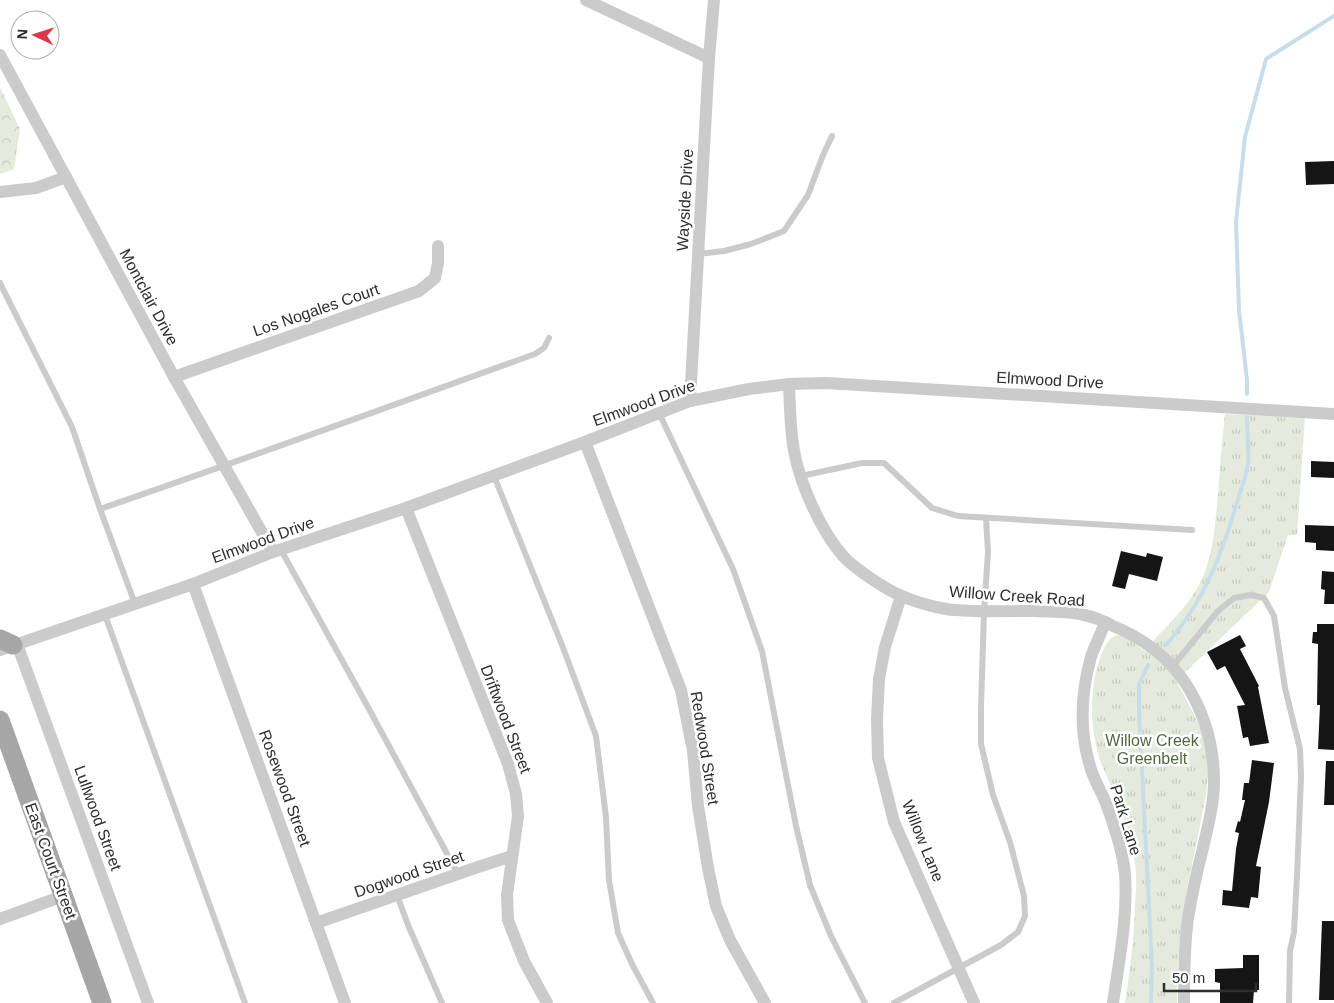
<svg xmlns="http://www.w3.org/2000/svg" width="1334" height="1003" font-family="Helvetica,sans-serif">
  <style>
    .forest { fill: url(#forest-crowns) }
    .park { fill: url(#park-tufts) }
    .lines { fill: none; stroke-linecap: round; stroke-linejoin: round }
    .stream { stroke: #c8ddea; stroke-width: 4 }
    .building { fill: #151515 }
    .lane { stroke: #cbcbcb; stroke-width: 6 }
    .street { stroke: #cbcbcb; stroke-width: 12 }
    .primary { stroke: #a6a6a6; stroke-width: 19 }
    .labels { text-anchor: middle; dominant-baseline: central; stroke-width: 5; stroke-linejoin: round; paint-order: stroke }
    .street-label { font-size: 16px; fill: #2e2e2e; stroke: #fff }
    .park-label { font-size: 16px; fill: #51683d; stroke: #fff }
  </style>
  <defs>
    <pattern id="forest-crowns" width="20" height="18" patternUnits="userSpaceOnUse" patternTransform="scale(1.25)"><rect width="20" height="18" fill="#e4ebdc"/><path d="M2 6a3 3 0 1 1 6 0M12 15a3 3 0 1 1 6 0" fill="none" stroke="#c4cabd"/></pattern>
    <pattern id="park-tufts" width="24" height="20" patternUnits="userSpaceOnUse" patternTransform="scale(1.25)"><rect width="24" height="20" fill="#e4ebdc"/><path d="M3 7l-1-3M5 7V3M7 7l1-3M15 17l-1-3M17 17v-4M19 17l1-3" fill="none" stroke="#c4cabd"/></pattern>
  </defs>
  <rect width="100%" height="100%" fill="#fff"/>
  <path class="forest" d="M 0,87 L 20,129 L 14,169 L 0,174 Z"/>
  <path class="park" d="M 1225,414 L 1305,417 L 1297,535 L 1288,535 L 1269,592 L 1176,681 C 1189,704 1203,728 1207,754 C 1211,777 1204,804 1200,826 C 1195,851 1189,876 1185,901 C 1179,935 1177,968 1177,1003 L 1125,1003 C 1130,970 1134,938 1135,905 C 1136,891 1137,877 1135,864 C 1132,834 1119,805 1107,777 C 1105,772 1102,766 1100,760 C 1089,725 1089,686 1102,653 C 1114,623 1126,638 1145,651 C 1162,629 1187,609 1200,583 C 1214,555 1215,524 1218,494 C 1220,467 1222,441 1225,414 Z"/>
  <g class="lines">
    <g class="stream">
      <path d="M 1247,394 L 1247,380 L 1239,310 L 1236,222 L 1245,137 L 1266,59 L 1334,16"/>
      <path d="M 1166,645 C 1203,604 1223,552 1238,499 C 1241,488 1247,475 1248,463 C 1249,447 1247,432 1247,417"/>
      <path d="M 1148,665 L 1139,684 L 1139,712 L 1152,964 L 1151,1003"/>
    </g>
  </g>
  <g class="building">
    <path d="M 1334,161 L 1334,184 L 1306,185 L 1305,162 Z"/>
    <path d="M 1311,461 L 1334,462 L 1334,478 L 1311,477 Z"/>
    <path d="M 1305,525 L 1334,526 L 1334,551 L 1316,550 L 1316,543 L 1305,542 Z"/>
    <path d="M 1121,551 L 1146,557 L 1147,553 L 1163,557 L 1157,581 L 1129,574 L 1125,589 L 1112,586 Z"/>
    <path d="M 1322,571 L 1334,572 L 1334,604 L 1324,604 L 1325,590 L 1321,589 Z"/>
    <path d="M 1317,624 L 1334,624 L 1334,750 L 1318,749 L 1320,705 L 1317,705 L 1318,644 L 1312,643 L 1313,632 L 1317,632 Z"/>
    <path d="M 1240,635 L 1246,646 L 1240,649 L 1259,686 L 1258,687 L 1269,743 L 1250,746 L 1248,737 L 1243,738 L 1237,706 L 1245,705 L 1225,666 L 1217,670 L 1207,652 Z"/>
    <path d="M 1252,760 L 1274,763 L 1269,802 L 1256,866 L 1261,867 L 1258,898 L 1251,897 L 1249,908 L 1222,905 L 1223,890 L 1232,891 L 1236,849 L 1239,833 L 1235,832 L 1238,821 L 1240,822 L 1245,800 L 1242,800 L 1244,783 L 1249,783 Z"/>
    <path d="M 1326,761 L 1334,761 L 1334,805 L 1324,805 Z"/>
    <path d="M 1322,921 L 1334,921 L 1334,1000 L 1319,1000 Z"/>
    <path d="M 1243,955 L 1259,955 L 1259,990 L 1254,990 L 1253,1003 L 1220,1003 L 1220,983 L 1215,982 L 1215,969 L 1243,968 Z"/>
  </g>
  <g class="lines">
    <g class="lane">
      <path d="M 698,254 L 724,251 L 751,244 L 784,231 L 808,195 L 823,155 L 832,136"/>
      <path d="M 0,283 L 72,427 L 100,509 L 135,604"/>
      <path d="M 659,413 L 733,569 L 762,651 L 796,826 L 810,885 L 831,936 L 865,1003"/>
      <path d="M 494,476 L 562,645 L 596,736 L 606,817 L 609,880 L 618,933 L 632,964 L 653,1003"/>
      <path d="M 801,476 L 862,463 L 884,463 L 932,508 L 958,516 L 1192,530"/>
      <path d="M 100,509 C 246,459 390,406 535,354 L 544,348 L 549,338"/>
      <path d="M 281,550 L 369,709 L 458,874"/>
      <path d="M 105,615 L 245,1003"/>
      <path d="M 1173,666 L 1218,611 L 1234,598 L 1251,595 L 1264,598 L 1274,616 L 1285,688 L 1300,749 L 1301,777 L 1297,876 L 1294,932 L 1290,951 L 1289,1003"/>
      <path d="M 397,895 L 408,925 L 442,1003"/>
      <path d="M 894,1003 L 1001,945 L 1018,932 L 1025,916 L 1024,896 L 1010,842 L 993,795 L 981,744 L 981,707 L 984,612 L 988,552 L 986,518"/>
    </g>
    <g class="street">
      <path d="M 586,0 L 709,58"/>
      <path d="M 0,55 L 174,377 L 273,552"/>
      <path d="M 0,192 L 36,188 L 66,177"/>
      <path d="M 174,377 L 419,291 L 435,278 L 438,263 L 438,246"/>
      <path d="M 789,384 C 790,406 790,429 794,451 C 800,484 821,531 843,556 C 854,568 886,590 902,596 C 915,602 940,609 954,610 C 981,612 1008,611 1035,611 C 1051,612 1068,611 1084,615 C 1094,617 1104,621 1113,626 C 1159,645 1189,676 1205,724 C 1211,742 1214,763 1214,781 C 1214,803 1208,826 1203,848 C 1197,871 1192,894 1188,918 C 1184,946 1184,975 1184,1003"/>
      <path d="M 690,401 L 709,58 L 714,0"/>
      <path d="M 585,442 L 681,690 L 693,751 L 698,806 L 708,868 L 716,906 L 730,940 L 765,1003"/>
      <path d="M 406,508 L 508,764 L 516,794 L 518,816 L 507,895 L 508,920 L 524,961 L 547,1003"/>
      <path d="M 193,584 L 345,1003"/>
      <path d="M 901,596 L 885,647 L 879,679 L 877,719 L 878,758 L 894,822 L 974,1003"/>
      <path d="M 1105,622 C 1101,634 1095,645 1091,657 C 1081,693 1079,730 1090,766 C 1093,778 1100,789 1105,801 C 1113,821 1123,853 1125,874 C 1128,917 1119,961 1113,1003"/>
      <path d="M 17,644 L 148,1003"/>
      <path d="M 0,650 L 193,584 L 273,552 L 406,508 L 585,442 L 690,401 L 749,389 L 789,384 L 826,383 L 1334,414"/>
      <path d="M 0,919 L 63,896"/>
      <path d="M 316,923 L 481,866 L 512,856"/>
    </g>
    <g class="primary">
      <path d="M 0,639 L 13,645"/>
      <path d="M 0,720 L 102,1003"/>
    </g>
  </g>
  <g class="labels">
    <g class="street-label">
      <text transform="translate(685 200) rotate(-87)">Wayside Drive</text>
      <text transform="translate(149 297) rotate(62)">Montclair Drive</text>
      <text transform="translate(316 310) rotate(-19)">Los Nogales Court</text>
      <text transform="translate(1050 380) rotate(3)">Elmwood Drive</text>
      <text transform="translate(644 403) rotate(-20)">Elmwood Drive</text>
      <text transform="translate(263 540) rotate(-20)">Elmwood Drive</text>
      <text transform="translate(1017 596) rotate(4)">Willow Creek Road</text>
      <text transform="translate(506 719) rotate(69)">Driftwood Street</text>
      <text transform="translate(705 748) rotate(81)">Redwood Street</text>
      <text transform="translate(285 788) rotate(70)">Rosewood Street</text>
      <text transform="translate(98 818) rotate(70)">Lullwood Street</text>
      <text transform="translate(1126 820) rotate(73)">Park Lane</text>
      <text transform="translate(923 841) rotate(68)">Willow Lane</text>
      <text transform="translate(51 861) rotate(70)">East Court Street</text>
      <text transform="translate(409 874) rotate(-19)">Dogwood Street</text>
    </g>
    <g class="park-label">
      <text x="1152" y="740">Willow Creek<tspan x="1152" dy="18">Greenbelt</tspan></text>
    </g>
  </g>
  <g transform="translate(35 35) rotate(274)"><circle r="24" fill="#ffffff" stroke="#ababab"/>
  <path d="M0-4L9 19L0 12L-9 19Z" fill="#df3643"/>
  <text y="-8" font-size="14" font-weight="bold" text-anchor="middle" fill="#2e2e2e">N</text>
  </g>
  <path d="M1164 983v8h92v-8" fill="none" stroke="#2e2e2e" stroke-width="2.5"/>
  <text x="1172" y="983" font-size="15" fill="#2e2e2e" stroke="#ffffff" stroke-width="4" paint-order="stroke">50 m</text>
</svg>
